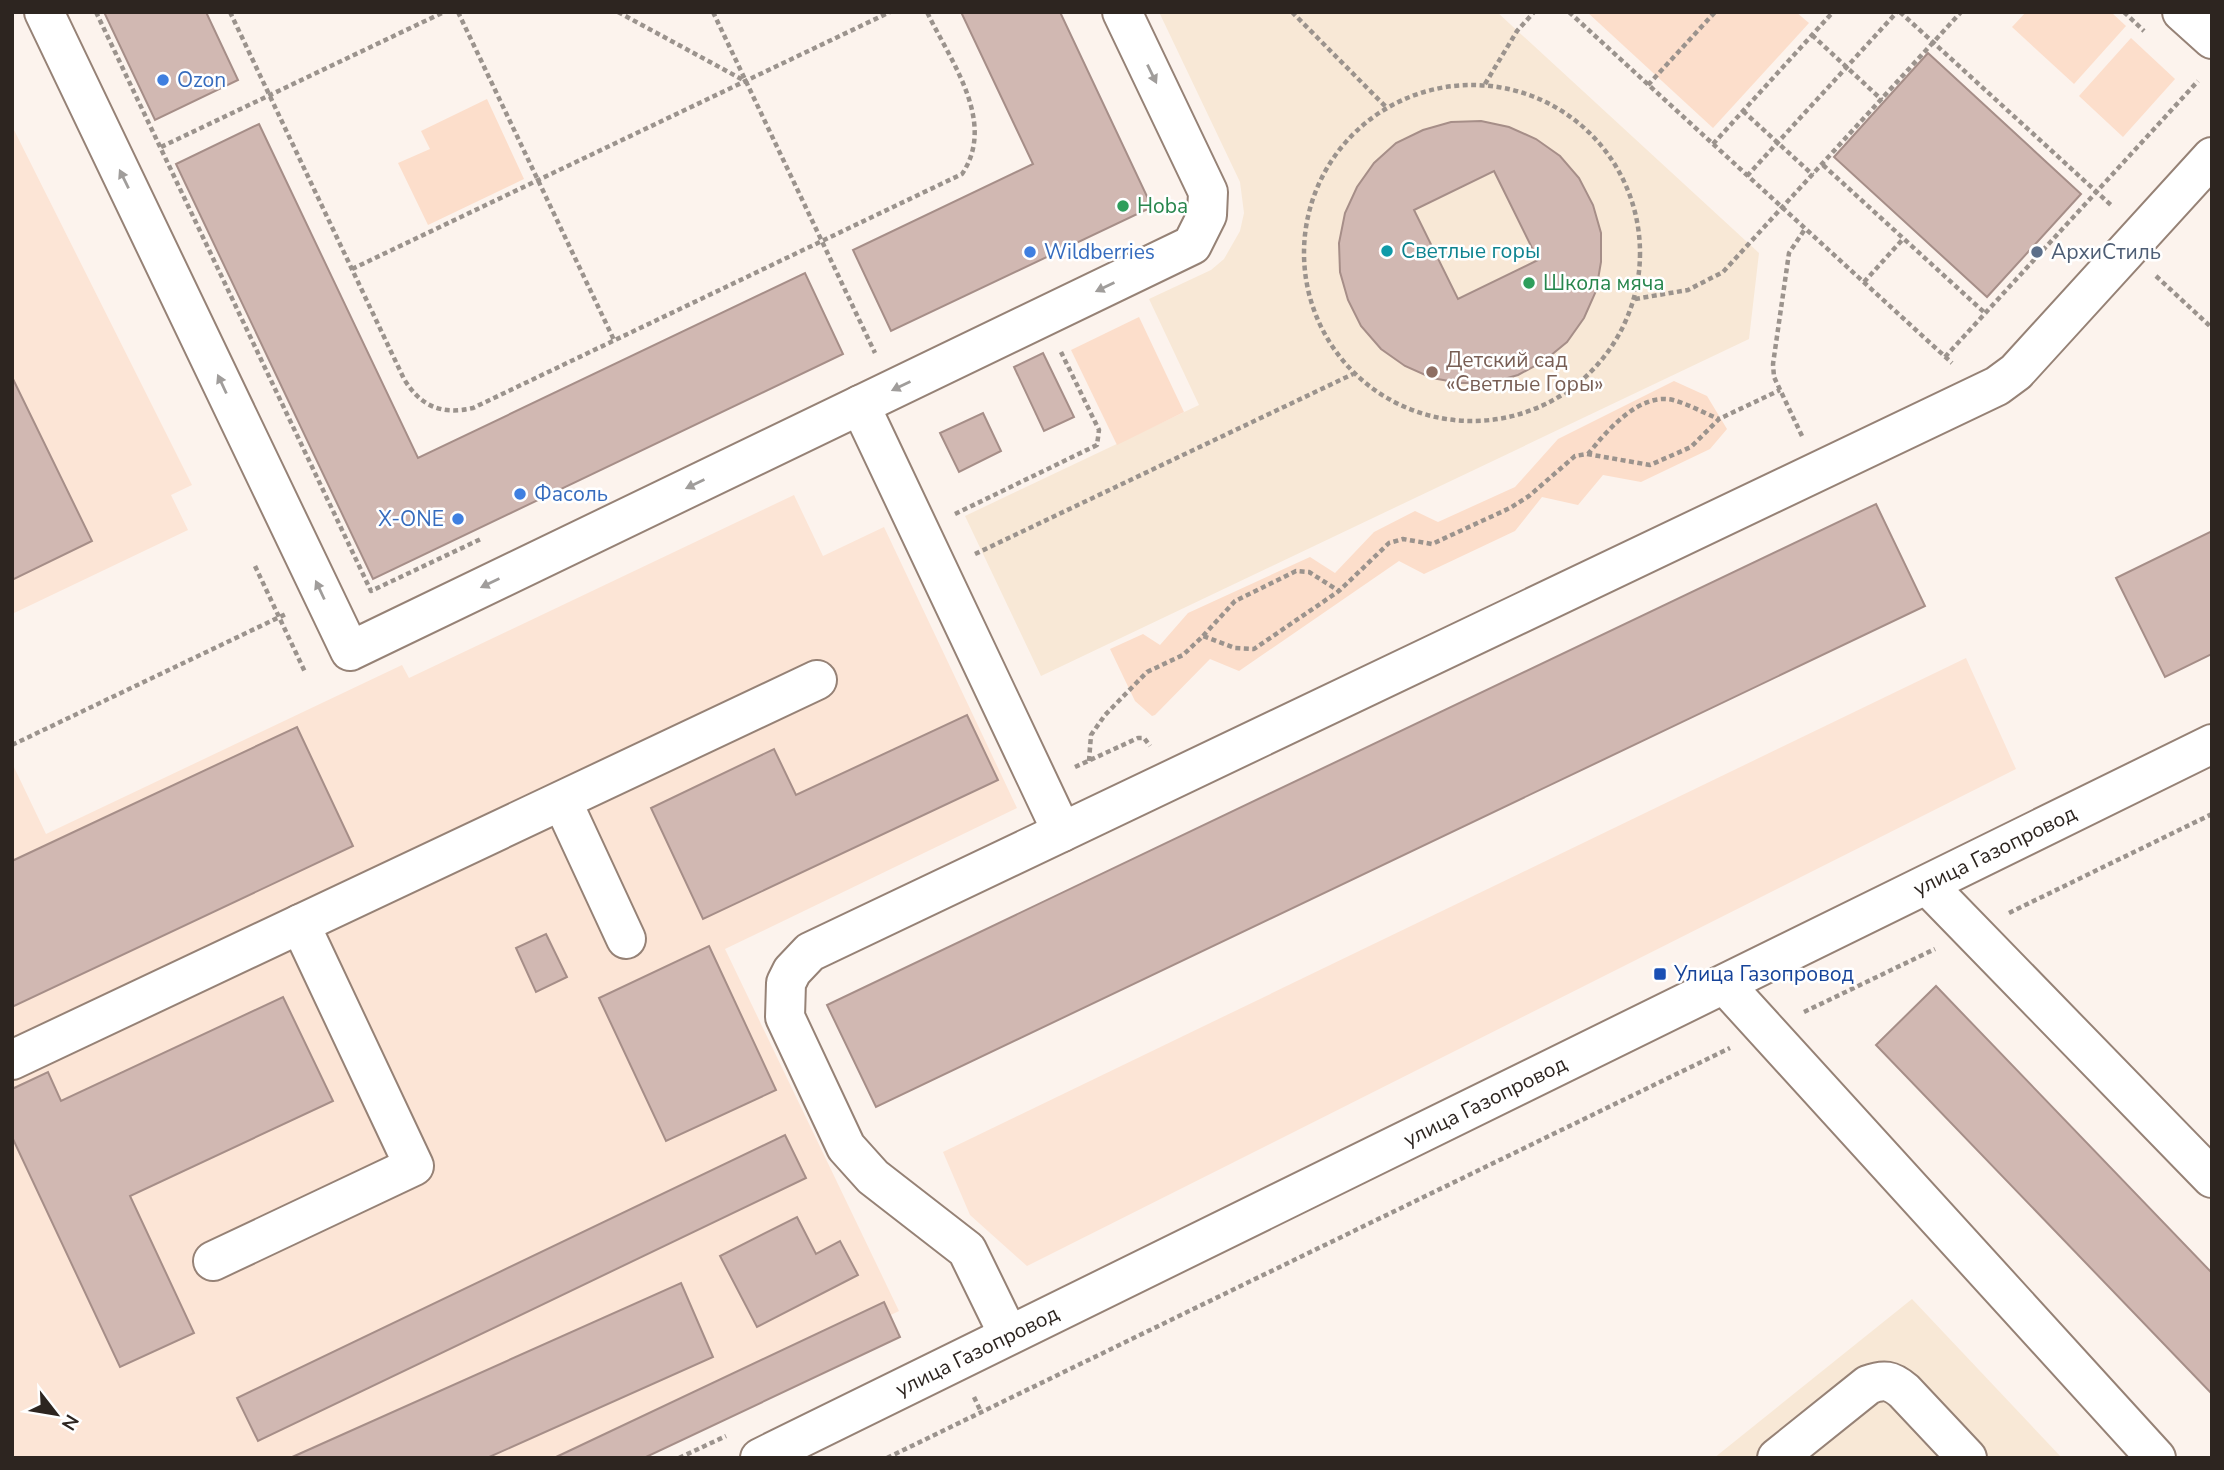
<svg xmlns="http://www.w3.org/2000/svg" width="2224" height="1470" font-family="'Nunito Sans',sans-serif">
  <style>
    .built { fill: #fce5d6 }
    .education { fill: #f8e8d6 }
    .green { fill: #fcdecb }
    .building { fill: #d1b8b2; stroke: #a68e88; stroke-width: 2; fill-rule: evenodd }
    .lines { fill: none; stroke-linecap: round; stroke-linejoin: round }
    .minor-casing { stroke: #968276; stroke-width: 42 }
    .path { stroke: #9b938d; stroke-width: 4.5; stroke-dasharray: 5 3.5; stroke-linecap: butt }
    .minor { stroke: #fff; stroke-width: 38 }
    .oneway { fill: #a09d9b }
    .shop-dot { fill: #3f7fe0; stroke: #fff; stroke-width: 2.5 }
    .leisure-dot { fill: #2e9e5b; stroke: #fff; stroke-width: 2.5 }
    .culture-dot { fill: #0f9aa8; stroke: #fff; stroke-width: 2.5 }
    .service-dot { fill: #5c6f8a; stroke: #fff; stroke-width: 2.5 }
    .education-dot { fill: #8d6e63; stroke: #fff; stroke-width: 2.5 }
    .transit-dot { fill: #1a4fb4; stroke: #fff; stroke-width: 2.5 }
    .labels { text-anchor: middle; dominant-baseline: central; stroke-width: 5; stroke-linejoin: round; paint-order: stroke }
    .shop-label { font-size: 21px; fill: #366cbe; stroke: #fff; text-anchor: start }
    .leisure-label { font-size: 21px; fill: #27864d; stroke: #fff; text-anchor: start }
    .culture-label { font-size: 21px; fill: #0d838f; stroke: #fff; text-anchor: start }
    .service-label { font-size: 21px; fill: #4e5e75; stroke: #fff; text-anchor: start }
    .education-label { font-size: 21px; fill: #785e54; stroke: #fff; text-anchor: start }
    .street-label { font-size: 21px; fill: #2d2520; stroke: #fff }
    .transit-label { font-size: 21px; fill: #164399; stroke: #fff; text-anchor: start }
  </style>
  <rect width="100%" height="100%" fill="#fcf3ed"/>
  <g class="built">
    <path d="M 12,126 L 192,485 L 171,495 L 188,530 L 12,614 Z"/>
    <path d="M 794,495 L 823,556 L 884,527 L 1017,808 L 725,949 L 899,1311 L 594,1458 L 12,1458 L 12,763 L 46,834 L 402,665 L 409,678 Z"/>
    <path d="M 1966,658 L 2016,769 L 1027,1266 L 970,1215 L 943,1152 Z"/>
  </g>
  <g class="education">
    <path d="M 1159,12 L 1497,12 L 1759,253 L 1749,339 L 1041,676 L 965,516 L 1199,405 L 1149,299 L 1211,270 L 1224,259 L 1240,231 L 1244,213 L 1240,182 Z"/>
    <path d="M 1912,1299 L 2062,1458 L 1714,1458 Z"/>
  </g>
  <g class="green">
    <path d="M 1587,12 L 1796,12 L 1809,23 L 1713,128 Z"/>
    <path d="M 2026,12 L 2111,12 L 2126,26 L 2074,84 L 2012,27 Z"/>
    <path d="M 2131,38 L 2175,79 L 2123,137 L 2079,96 Z"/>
    <path d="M 487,99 L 524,179 L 428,225 L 398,163 L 430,149 L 421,131 Z"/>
    <path d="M 1139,317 L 1184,412 L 1117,445 L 1071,350 Z"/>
    <path d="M 1674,381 L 1707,396 L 1727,429 L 1710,449 L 1641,482 L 1603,475 L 1578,505 L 1542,497 L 1515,531 L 1424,574 L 1399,561 L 1239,671 L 1210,659 L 1155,715 L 1152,716 L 1135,701 L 1110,649 L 1143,634 L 1160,645 L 1188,613 L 1310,557 L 1335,573 L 1374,532 L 1415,511 L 1438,522 L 1515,487 L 1558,439 Z"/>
  </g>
  <g class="building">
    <path d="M 104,12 L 206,12 L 238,80 L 155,120 Z"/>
    <path d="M 961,12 L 1060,12 L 1152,207 L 891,331 L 853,250 L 1033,164 Z"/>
    <path d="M 1928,53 L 2081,194 L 1987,297 L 1834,157 Z"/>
    <path d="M 1481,121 L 1509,127 L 1536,139 L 1560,156 L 1579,178 L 1593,205 L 1601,233 L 1601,262 L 1596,291 L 1584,318 L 1567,342 L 1544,361 L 1518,375 L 1490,383 L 1460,383 L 1432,378 L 1405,366 L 1381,349 L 1361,326 L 1348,300 L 1340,272 L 1339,243 L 1345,213 L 1357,187 L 1374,163 L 1396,143 L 1423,130 L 1451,122 ZM 1494,171 L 1538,260 L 1458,299 L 1414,210 Z"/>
    <path d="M 259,124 L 418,458 L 805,273 L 843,354 L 373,579 L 176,164 Z"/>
    <path d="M 1043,353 L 1074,417 L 1044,431 L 1014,367 Z"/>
    <path d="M 12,377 L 92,541 L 12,580 Z"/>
    <path d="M 983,413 L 1001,451 L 959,472 L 940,433 Z"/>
    <path d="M 1876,504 L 1925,606 L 876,1107 L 827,1005 Z"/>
    <path d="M 2212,531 L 2212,654 L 2165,677 L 2116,578 Z"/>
    <path d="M 967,715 L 998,780 L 703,919 L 651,808 L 774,749 L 796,795 Z"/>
    <path d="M 297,727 L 353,846 L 12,1007 L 12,861 Z"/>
    <path d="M 546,934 L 567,977 L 536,992 L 516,948 Z"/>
    <path d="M 709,946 L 776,1090 L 666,1141 L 599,998 Z"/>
    <path d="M 1936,986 L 2212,1273 L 2212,1394 L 1876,1045 Z"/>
    <path d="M 283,997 L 333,1101 L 130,1196 L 194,1333 L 120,1367 L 12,1137 L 12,1089 L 48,1072 L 61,1101 Z"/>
    <path d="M 785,1135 L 806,1178 L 258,1441 L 237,1398 Z"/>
    <path d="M 797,1217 L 816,1254 L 840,1241 L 858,1275 L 757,1327 L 720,1256 Z"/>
    <path d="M 681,1283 L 713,1357 L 487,1458 L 290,1458 Z"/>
    <path d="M 884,1302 L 900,1337 L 644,1458 L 554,1458 Z"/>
  </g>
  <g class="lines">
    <g class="minor-casing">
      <g id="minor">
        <path d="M 44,12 L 350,651 L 1192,245 L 1207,215 L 1208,192 L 1122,12"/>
        <path d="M 2182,12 L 2212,39"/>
        <path d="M 860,405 L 1062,832 L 810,952 L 792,971 L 786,983 L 785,1017 L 846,1147 L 873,1177 L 967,1250 L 1008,1334"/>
        <path d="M 562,801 L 626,939"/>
        <path d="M 1062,832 L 1997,386 L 2016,372 L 2212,157"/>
        <path d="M 1927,885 L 2212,1178"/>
        <path d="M 1726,986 L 2156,1458"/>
        <path d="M 12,1060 L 817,680"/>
        <path d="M 213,1261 L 414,1166 L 300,924"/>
        <path id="s1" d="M 760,1458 L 2212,744"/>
        <path d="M 1777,1458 L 1868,1385 C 1884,1379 1891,1380 1904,1391 L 1967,1458"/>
      </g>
    </g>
    <g class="path">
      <path d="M 96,12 L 371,591 L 483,538"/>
      <path d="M 230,12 L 404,379 C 421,407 442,415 473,408 L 962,174 C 997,122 951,62 927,12"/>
      <path d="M 458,12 L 614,340"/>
      <path d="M 618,12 L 745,81"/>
      <path d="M 713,12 L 875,353"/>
      <path d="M 1292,12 L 1386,107"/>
      <path d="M 1569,12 L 1952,363"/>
      <path d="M 1900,12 L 2112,206"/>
      <path d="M 2124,12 L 2144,31"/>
      <path d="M 1812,35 L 1882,100"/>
      <path d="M 1485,84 L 1517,31 L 1534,12"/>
      <circle cx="1472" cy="253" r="168"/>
      <path d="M 1648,85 L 1715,12"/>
      <path d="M 1743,111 L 1813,175"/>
      <path d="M 1713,144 L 1833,12"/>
      <path d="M 161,147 L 444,12"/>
      <path d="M 1823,165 L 1985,313"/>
      <path d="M 1747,176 L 1897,12"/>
      <path d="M 352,269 L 890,12"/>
      <path d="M 2156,276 L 2212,328"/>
      <path d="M 1864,282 L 1903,239"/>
      <path d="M 1635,299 L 1688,290 L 1723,272 L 1961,12"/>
      <path d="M 1945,357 L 2198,81"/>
      <path d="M 1802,436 L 1774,377 L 1773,364 L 1789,253 L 1805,229"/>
      <path d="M 1588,454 C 1606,432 1639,392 1673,400 C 1688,404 1704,413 1719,419"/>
      <path d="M 955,514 L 1097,445 L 1099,430 L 1061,352"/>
      <path d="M 975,554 L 1353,374"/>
      <path d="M 255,566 L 305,672"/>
      <path d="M 1203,636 L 1235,601 L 1296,571 L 1309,572 L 1339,591"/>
      <path d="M 12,745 L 288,613"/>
      <path d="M 1089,761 L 1091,735 L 1105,715 L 1147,672 L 1183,655 L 1203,636 L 1235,648 L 1254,649 L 1339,591 L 1389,543 L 1403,539 L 1432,544 L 1510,508 L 1529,496 L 1575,456 L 1587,454 L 1650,465 L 1691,447 L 1719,419 L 1780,390"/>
      <path d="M 1075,767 L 1138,738 L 1144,738 L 1150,746"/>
      <path d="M 2009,913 L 2212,814"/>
      <path d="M 1804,1012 L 1935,949"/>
      <path d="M 974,1397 L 981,1412"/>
      <path d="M 679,1458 L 726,1436"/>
      <path d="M 887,1458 L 1730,1048"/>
    </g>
    <use href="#minor" class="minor"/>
  </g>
  <defs><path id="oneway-solid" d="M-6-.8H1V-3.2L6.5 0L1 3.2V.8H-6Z" transform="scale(1.75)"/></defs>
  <g class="oneway">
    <use href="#oneway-solid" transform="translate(1152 74) rotate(64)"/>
    <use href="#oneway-solid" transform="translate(124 179) rotate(-116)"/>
    <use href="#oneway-solid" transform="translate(1105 287) rotate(154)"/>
    <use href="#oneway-solid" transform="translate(222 384) rotate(-115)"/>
    <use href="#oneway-solid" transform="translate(901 386) rotate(154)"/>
    <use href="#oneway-solid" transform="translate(695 484) rotate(154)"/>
    <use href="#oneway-solid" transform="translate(490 583) rotate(154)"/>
    <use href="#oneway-solid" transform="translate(320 590) rotate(-115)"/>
  </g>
  <g class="shop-dot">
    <circle cx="163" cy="80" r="7"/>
    <circle cx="1030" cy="252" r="7"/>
    <circle cx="520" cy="494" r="7"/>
    <circle cx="458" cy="519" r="7"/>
  </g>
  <g class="leisure-dot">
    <circle cx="1123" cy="206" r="7"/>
    <circle cx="1529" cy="283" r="7"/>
  </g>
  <circle class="culture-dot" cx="1387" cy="251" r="7"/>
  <circle class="service-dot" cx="2037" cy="252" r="7"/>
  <circle class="education-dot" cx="1432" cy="372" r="7"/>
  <rect class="transit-dot" x="1653" y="967" width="14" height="14" rx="3.5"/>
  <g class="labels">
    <g class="shop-label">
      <text x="177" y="80">Ozon</text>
      <text x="1044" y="252">Wildberries</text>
      <text x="534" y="494">Фасоль</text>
      <text x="444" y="519" text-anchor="end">X-ONE</text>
    </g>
    <g class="leisure-label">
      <text x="1137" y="206">Hoba</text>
      <text x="1543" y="283">Школа мяча</text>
    </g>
    <g class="culture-label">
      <text x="1401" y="251">Светлые горы</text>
    </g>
    <g class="service-label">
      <text x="2051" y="252">АрхиСтиль</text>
    </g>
    <g class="education-label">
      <text x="1446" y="360">Детский сад<tspan x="1446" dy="24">«Светлые Горы»</tspan></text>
    </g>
    <g class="street-label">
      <text stroke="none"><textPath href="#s1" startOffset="1376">улица Газопровод</textPath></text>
      <text stroke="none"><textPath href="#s1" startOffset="808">улица Газопровод</textPath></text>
      <text stroke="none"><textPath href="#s1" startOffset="242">улица Газопровод</textPath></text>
    </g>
    <g class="transit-label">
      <text x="1674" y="974">Улица Газопровод</text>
    </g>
  </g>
  <rect width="2224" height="1470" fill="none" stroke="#2d2520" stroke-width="28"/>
  <g transform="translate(56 1414) rotate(121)" stroke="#ffffff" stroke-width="5" paint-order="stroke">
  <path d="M0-5L12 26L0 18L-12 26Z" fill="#2d2520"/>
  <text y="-10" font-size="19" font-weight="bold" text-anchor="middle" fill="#2d2520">N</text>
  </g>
</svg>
